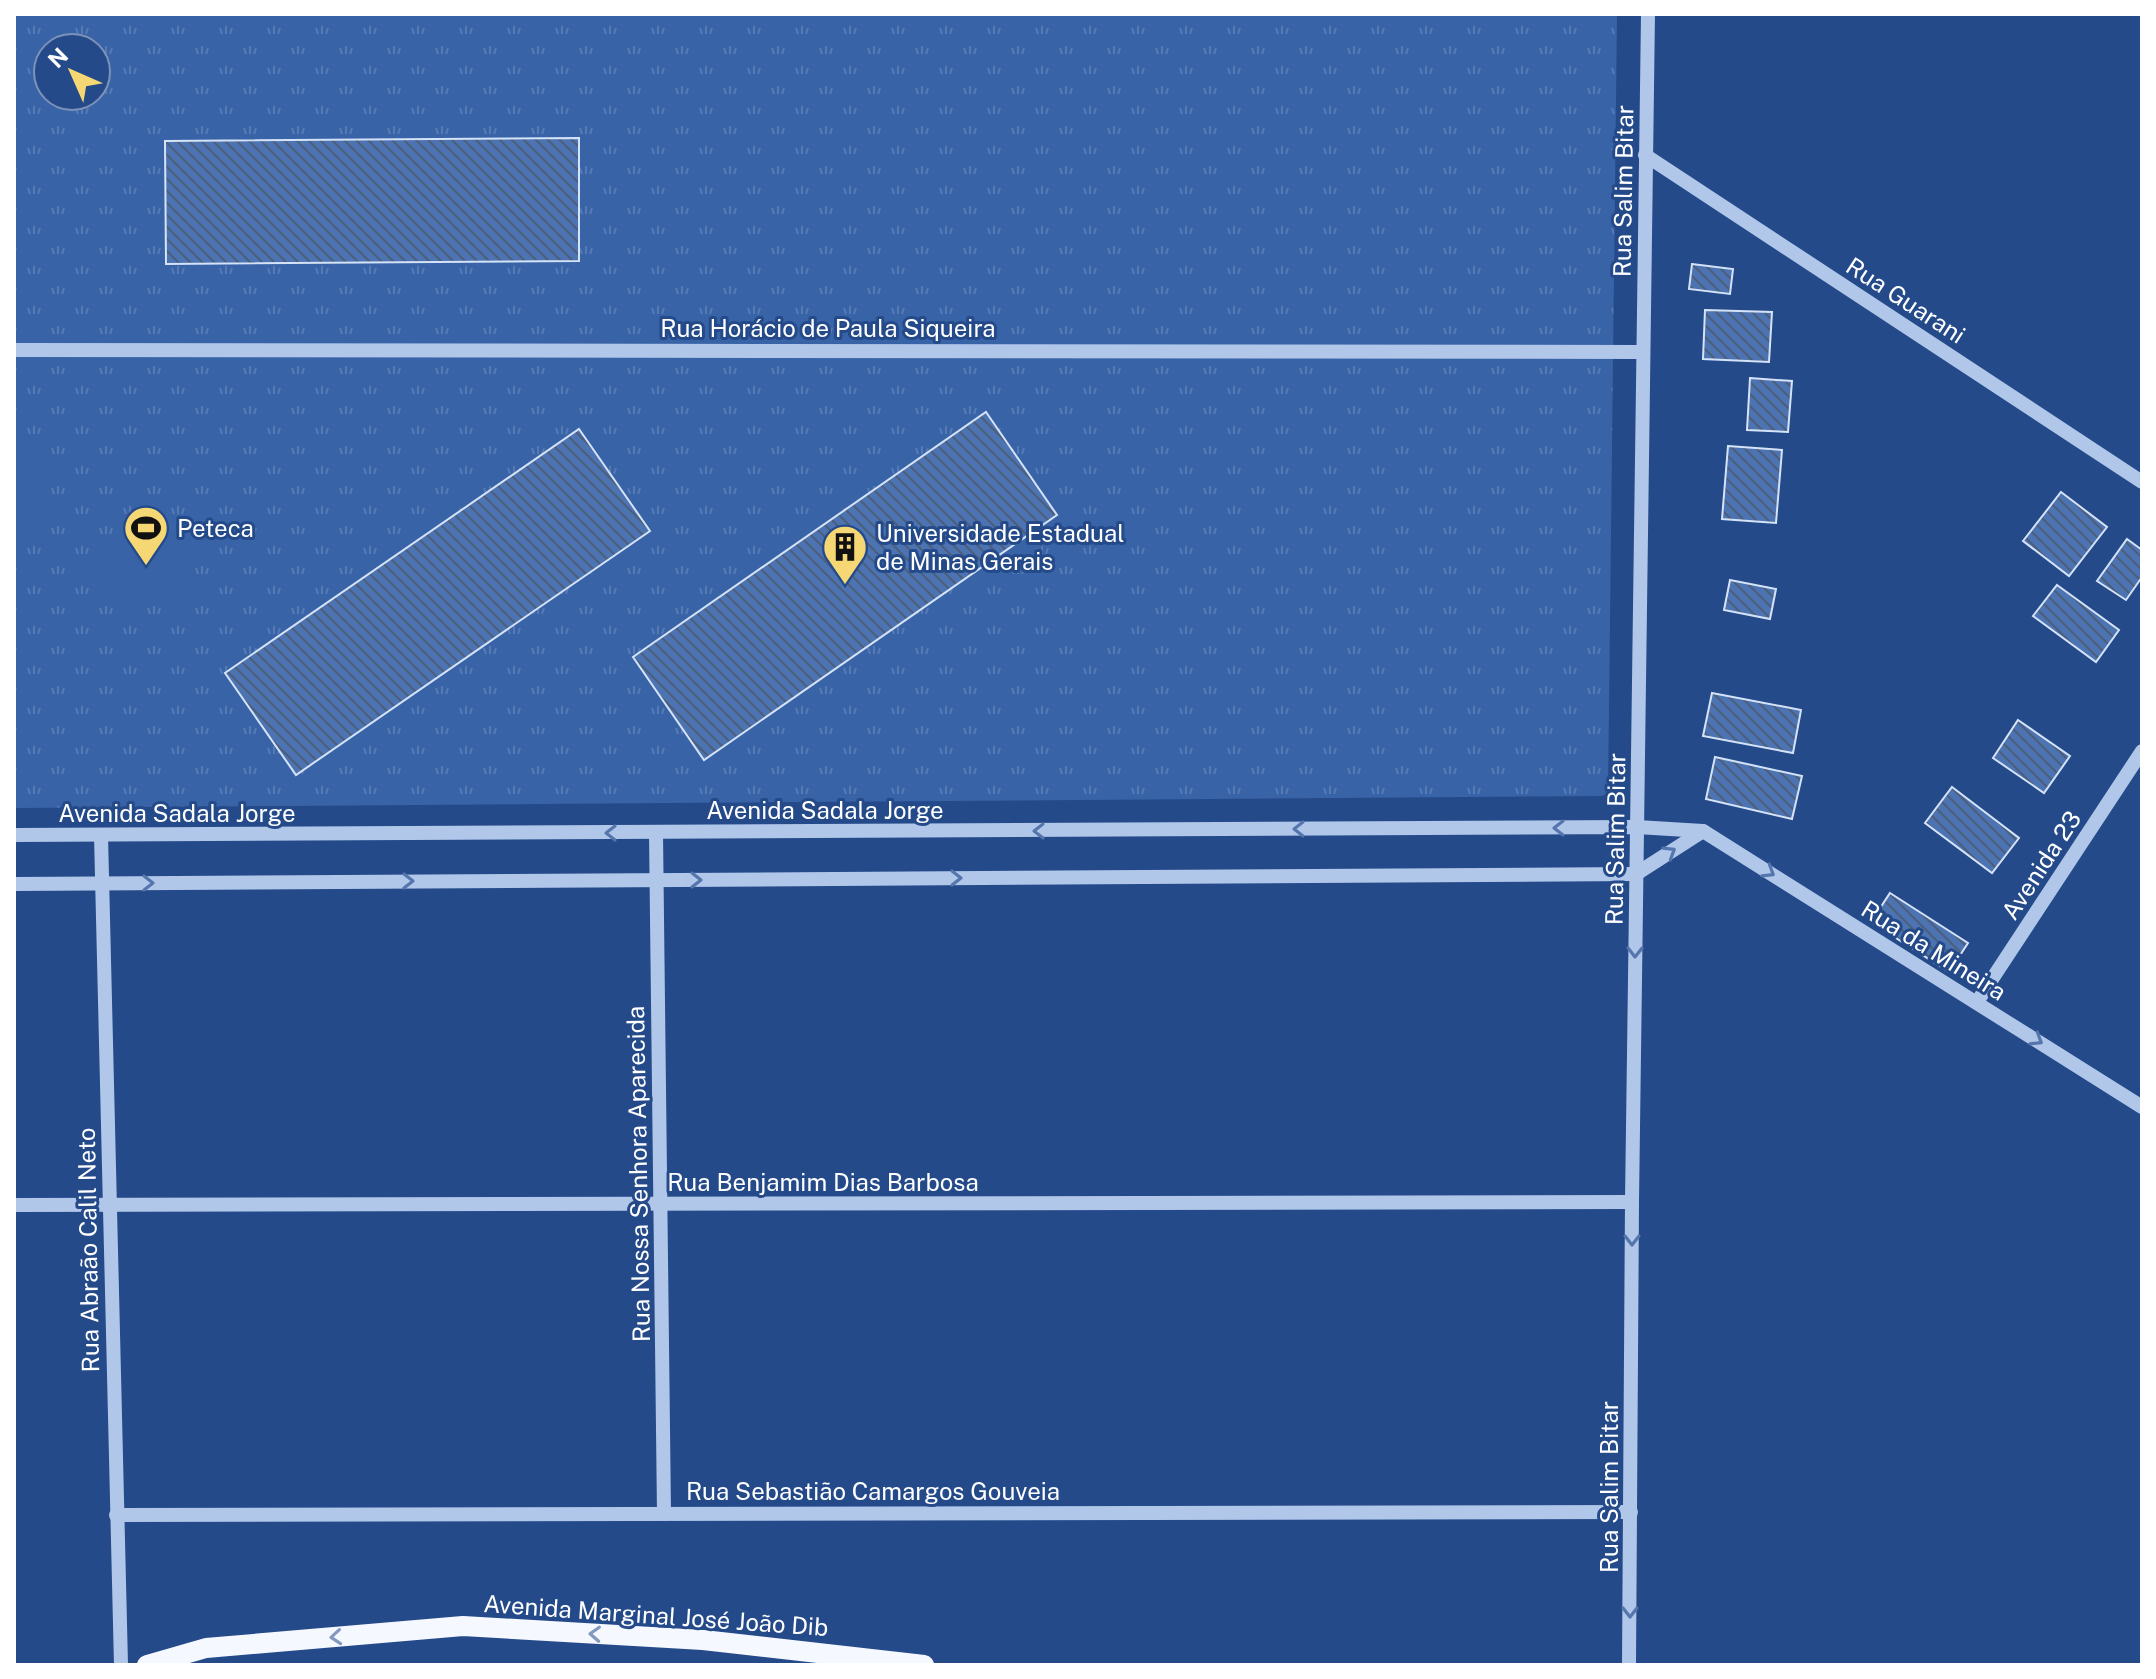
<svg xmlns="http://www.w3.org/2000/svg" width="2156" height="1679" font-family="'Public Sans',sans-serif">
  <style>
    .grass { fill: url(#grass-tufts); fill-rule: evenodd }
    .pitch { fill: #3863a7 }
    .building { fill: url(#building-back-hatch); stroke: #d5e3f8; stroke-width: 2 }
    .lines { fill: none; stroke-linecap: round; stroke-linejoin: round }
    .minor { stroke: #b1c7ea; stroke-width: 14 }
    .major { stroke: #f5f8fe; stroke-width: 20 }
    .oneway { stroke: #5576ac }
    .oneway2 { stroke: #8298be }
    .labels { text-anchor: middle; dominant-baseline: central; stroke-width: 6; stroke-linejoin: round; paint-order: stroke }
    .street-label { font-size: 24px; fill: #fff; stroke: #244a8a }
    .poi-label { font-size: 24px; fill: #fff; stroke: #244a8a; text-anchor: start }
  </style>
  <defs>
    <pattern id="grass-tufts" width="24" height="20" patternUnits="userSpaceOnUse" patternTransform="scale(2)"><rect width="24" height="20" fill="#3863a7"/><path d="M3 7l-1-3M5 7V3M7 7l1-3M15 17l-1-3M17 17v-4M19 17l1-3" fill="none" stroke="#567ab4"/></pattern>
    <pattern id="building-back-hatch" width="6" height="6" patternUnits="userSpaceOnUse" patternTransform="scale(2)"><rect width="6" height="6" fill="#4c73b2"/><path d="M-1 5l2 2M0 0l6 6M5-1l2 2" fill="none" stroke="#4c5e7a"/></pattern>
  </defs>
  <rect width="100%" height="100%" fill="#244a8a"/>
  <path class="grass" d="M 14,14 L 1617,14 L 1608,793 L 1602,796 L 14,808 ZM 48,48 L 96,48 L 96,96 L 48,96 Z"/>
  <g class="pitch">
    <path d="M 14,435 L 50,436 L 46,545 L 14,544 Z"/>
    <path d="M 98,536 L 194,536 L 193,598 L 97,598 Z"/>
  </g>
  <g class="building">
    <path d="M 579,138 L 579,261 L 166,264 L 165,141 Z"/>
    <path d="M 1692,264 L 1733,269 L 1730,294 L 1689,289 Z"/>
    <path d="M 1705,310 L 1772,312 L 1769,362 L 1703,359 Z"/>
    <path d="M 1750,378 L 1792,381 L 1788,432 L 1747,430 Z"/>
    <path d="M 986,412 L 1057,515 L 704,760 L 633,657 Z"/>
    <path d="M 579,429 L 650,531 L 296,775 L 225,673 Z"/>
    <path d="M 1728,446 L 1782,450 L 1776,523 L 1722,519 Z"/>
    <path d="M 2061,492 L 2107,527 L 2069,576 L 2023,541 Z"/>
    <path d="M 2127,539 L 2142,550 L 2142,577 L 2126,600 L 2097,581 Z"/>
    <path d="M 1730,580 L 1776,589 L 1770,619 L 1724,610 Z"/>
    <path d="M 2057,585 L 2119,630 L 2096,662 L 2033,616 Z"/>
    <path d="M 1712,693 L 1801,710 L 1793,753 L 1703,736 Z"/>
    <path d="M 2018,720 L 2070,756 L 2044,793 L 1993,758 Z"/>
    <path d="M 1715,757 L 1802,776 L 1792,819 L 1706,799 Z"/>
    <path d="M 1952,787 L 2019,838 L 1992,873 L 1925,823 Z"/>
    <path d="M 1890,893 L 1968,943 L 1949,972 L 1871,922 Z"/>
  </g>
  <g class="lines">
    <g class="minor">
      <path d="M 1645,155 L 2142,482"/>
      <path d="M 14,350 L 1643,352"/>
      <path d="M 656,833 L 664,1514"/>
      <path d="M 14,835 L 1637,827 L 1703,831 L 2142,1107"/>
      <path d="M 101,835 L 121,1665"/>
      <path d="M 1636,874 L 1703,831"/>
      <path d="M 14,884 L 1636,874"/>
      <path d="M 1977,1002 L 2142,751"/>
      <path d="M 14,1205 L 1632,1202"/>
      <path d="M 116,1515 L 1631,1512"/>
      <path d="M 1629,1665 L 1632,1202 L 1648,14"/>
    </g>
    <path class="major" d="M 147,1665 L 206,1648 L 463,1626 L 703,1640 L 924,1665"/>
  </g>
  <defs><path id="oneway-chevron" d="M-2-3.5L2.5 0L-2 3.5" fill="none" stroke-width="1.6" stroke-linecap="round" stroke-linejoin="round" transform="scale(2)"/></defs>
  <g class="oneway">
    <use href="#oneway-chevron" transform="translate(1559 828) rotate(180)"/>
    <use href="#oneway-chevron" transform="translate(1299 829) rotate(180)"/>
    <use href="#oneway-chevron" transform="translate(1039 831) rotate(180)"/>
    <use href="#oneway-chevron" transform="translate(611 833) rotate(180)"/>
    <use href="#oneway-chevron" transform="translate(1670 852) rotate(-32)"/>
    <use href="#oneway-chevron" transform="translate(1769 872) rotate(32)"/>
    <use href="#oneway-chevron" transform="translate(956 878)"/>
    <use href="#oneway-chevron" transform="translate(696 880)"/>
    <use href="#oneway-chevron" transform="translate(408 881)"/>
    <use href="#oneway-chevron" transform="translate(148 883)"/>
    <use href="#oneway-chevron" transform="translate(1635 952) rotate(91)"/>
    <use href="#oneway-chevron" transform="translate(2037 1040) rotate(32)"/>
    <use href="#oneway-chevron" transform="translate(1632 1240) rotate(90)"/>
    <use href="#oneway-chevron" transform="translate(1630 1612) rotate(90)"/>
  </g>
  <g class="oneway2">
    <use href="#oneway-chevron" transform="translate(595 1634) rotate(-177)"/>
    <use href="#oneway-chevron" transform="translate(336 1637) rotate(175)"/>
  </g>
  <defs>
    <g id="stadium-pin" transform="scale(2.3)"><path d="M0 17L-7.5 6A9.5 9.5 0 1 1 7.5 6Z" fill="#f5d774" stroke="#244a8a"/><path d="M0-5a6.5 5 0 1 0 0 10a6.5 5 0 1 0 0-10ZM-3.5-1.8h7v3.6h-7Z" fill="#111"/></g>
    <g id="building-pin" transform="scale(2.3)"><path d="M0 17L-7.5 6A9.5 9.5 0 1 1 7.5 6Z" fill="#f5d774" stroke="#244a8a"/><path d="M-4-6H4V6H1V3H-1V6H-4ZM-2.5-4.3h1.7v1.8h-1.7ZM.8-4.3h1.7v1.8H.8ZM-2.5-1h1.7V.8h-1.7ZM.8-1h1.7V.8H.8Z" fill="#111"/></g>
  </defs>
  <g fill-rule="evenodd">
    <use href="#stadium-pin" x="146" y="528"/>
    <use href="#building-pin" x="845" y="547"/>
  </g>
  <g class="labels">
    <g class="street-label">
      <text transform="translate(1623 191) rotate(-89)">Rua Salim Bitar</text>
      <text transform="translate(1906 300) rotate(33)">Rua Guarani</text>
      <text x="828" y="328">Rua Horácio de Paula Siqueira</text>
      <text x="825" y="810">Avenida Sadala Jorge</text>
      <text x="177" y="813">Avenida Sadala Jorge</text>
      <text transform="translate(1615 839) rotate(-89)">Rua Salim Bitar</text>
      <text transform="translate(2041 865) rotate(-57)">Avenida 23</text>
      <text transform="translate(1934 950) rotate(32)">Rua da Mineira</text>
      <text transform="translate(638 1174) rotate(-91)">Rua Nossa Senhora Aparecida</text>
      <text x="823" y="1182">Rua Benjamim Dias Barbosa</text>
      <text transform="translate(88 1250) rotate(-91)">Rua Abraão Calil Neto</text>
      <text transform="translate(1609 1487) rotate(-90)">Rua Salim Bitar</text>
      <text x="873" y="1491">Rua Sebastião Camargos Gouveia</text>
      <text transform="translate(656 1615) rotate(4)">Avenida Marginal José João Dib</text>
    </g>
    <g class="poi-label">
      <text x="177" y="528">Peteca</text>
      <text x="876" y="533">Universidade Estadual<tspan x="876" dy="28">de Minas Gerais</tspan></text>
    </g>
  </g>
  <rect width="2156" height="1679" fill="none" stroke="#ffffff" stroke-width="32"/>
  <g transform="translate(72 72) rotate(315)"><circle r="38" fill="#244a8a" stroke="#7c92b9" stroke-width="2"/>
  <path d="M0-6L14 30L0 20L-14 30Z" fill="#f5d774"/>
  <text y="-12" font-size="22" font-weight="bold" text-anchor="middle" fill="#ffffff">N</text>
  </g>
</svg>
